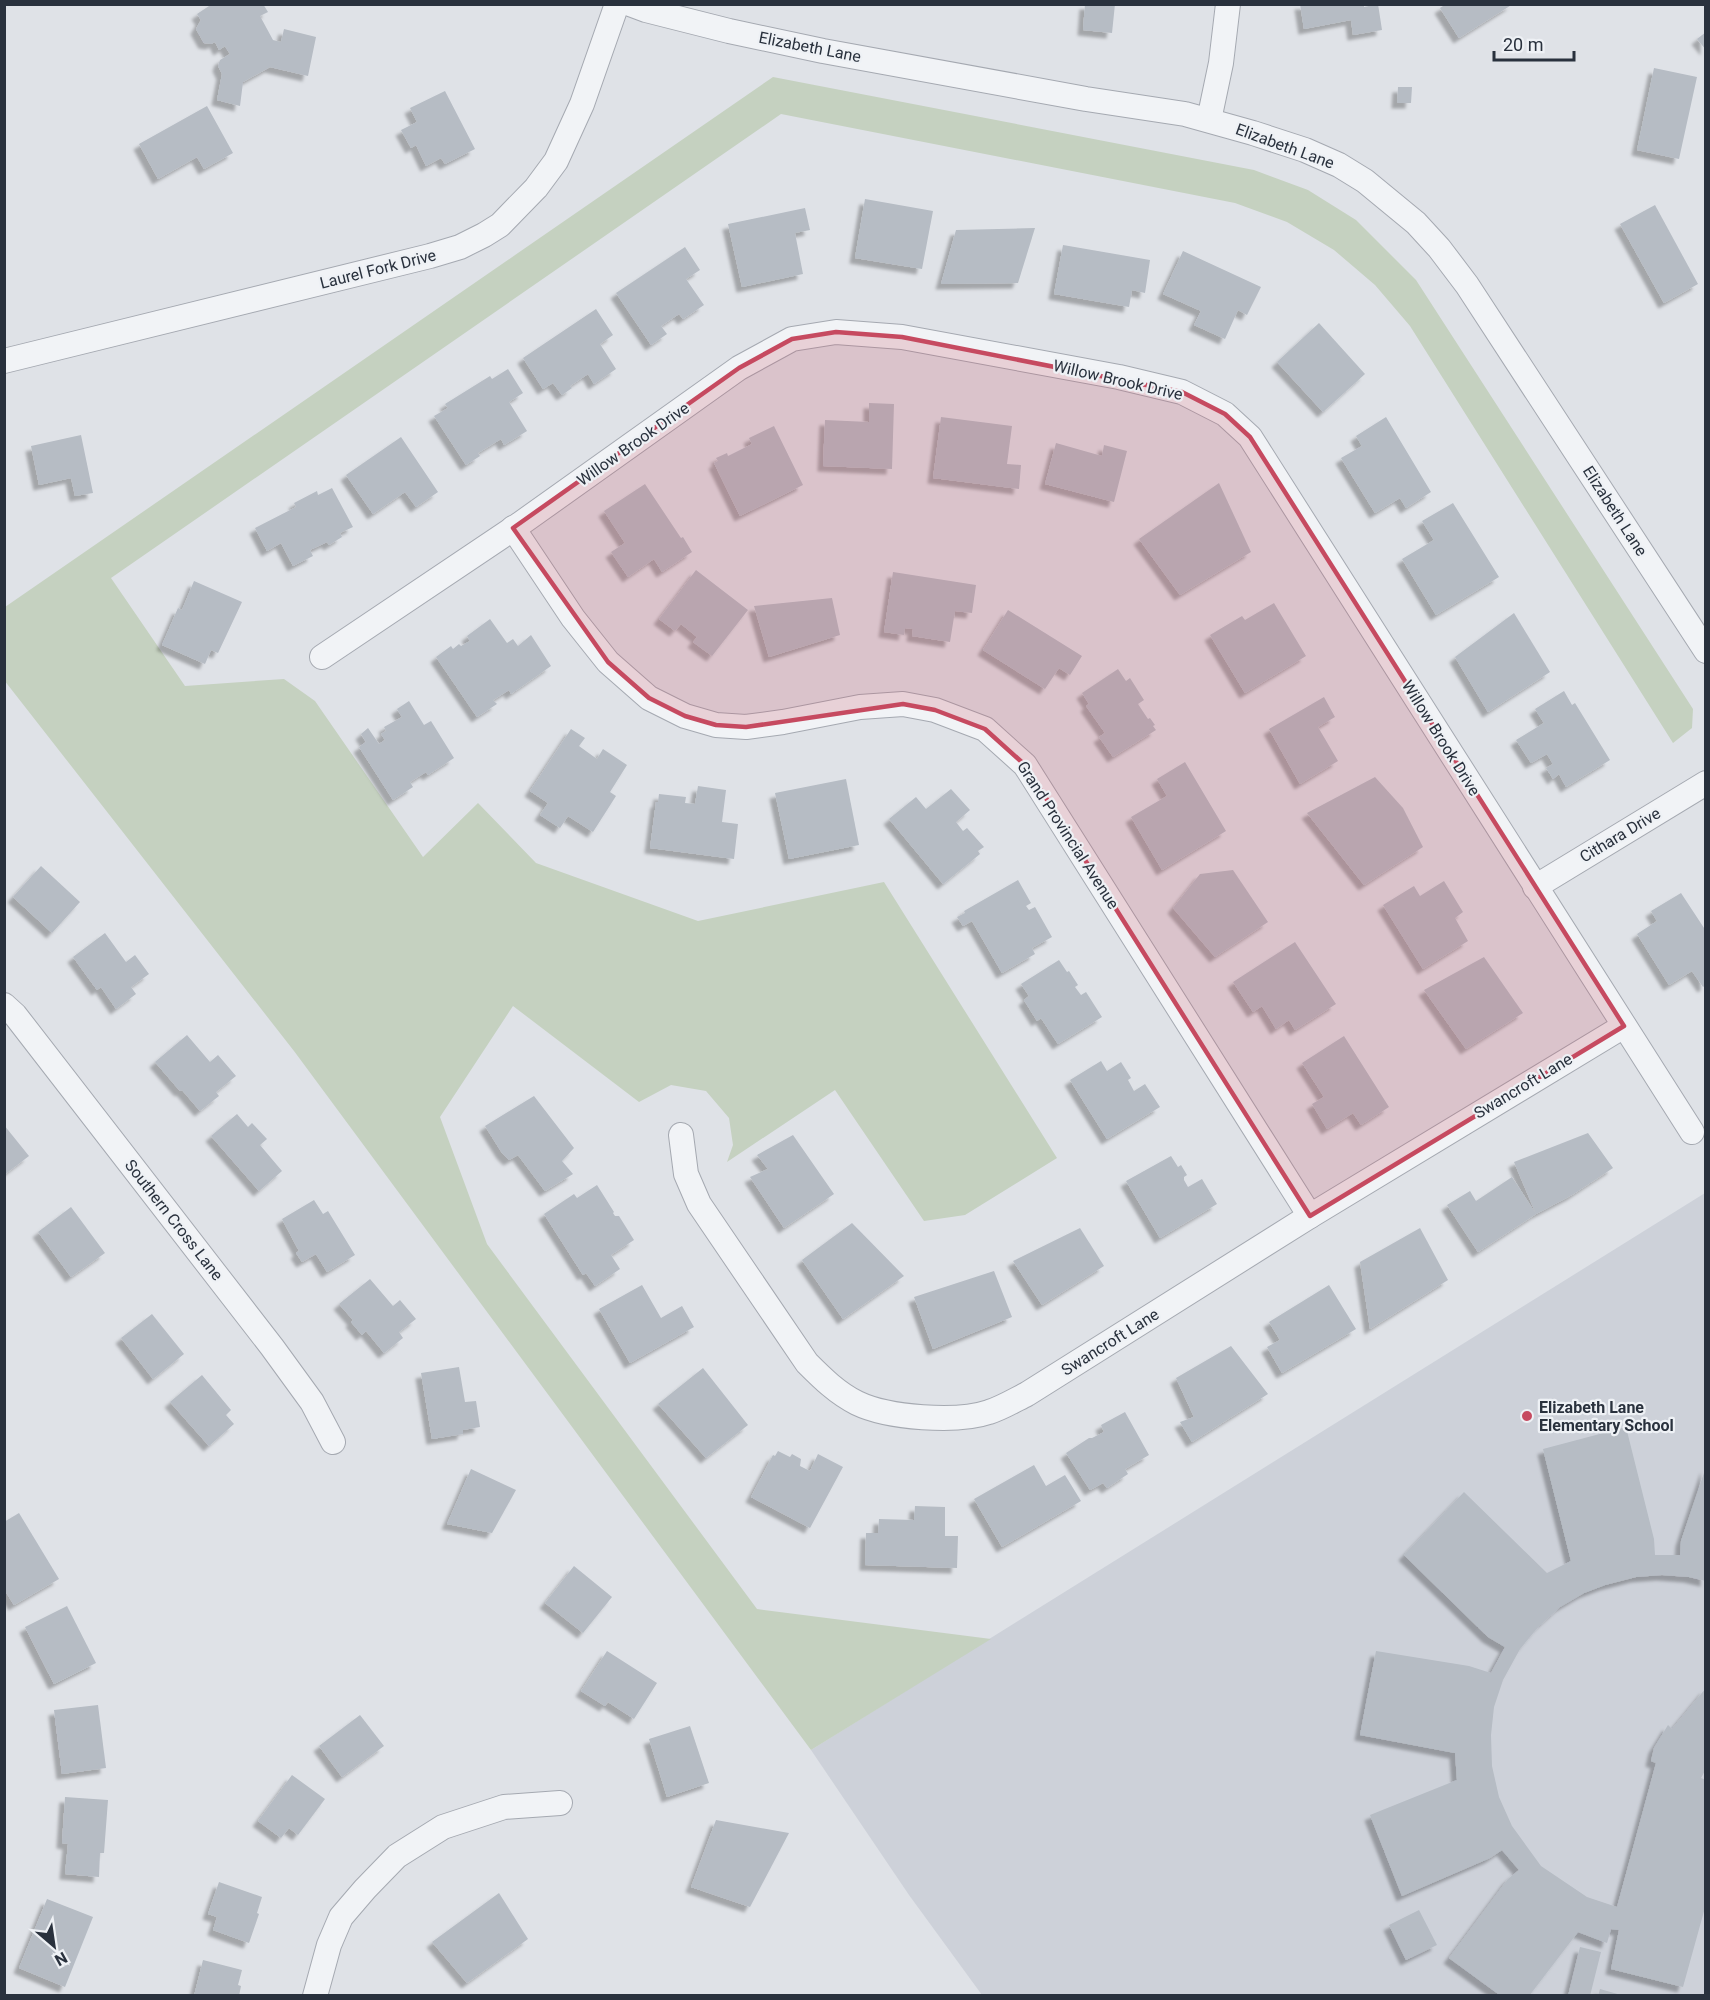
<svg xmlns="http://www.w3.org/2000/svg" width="1710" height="2000" font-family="Roboto,sans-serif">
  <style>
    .built { fill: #cdd1d9 }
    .green { fill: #c5d1c0 }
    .building { fill: #b6bcc4; filter: url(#shadow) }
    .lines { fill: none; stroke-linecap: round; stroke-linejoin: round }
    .street-casing { stroke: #a5a9b1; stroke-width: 26 }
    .street { stroke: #f1f3f6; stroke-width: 24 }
    .marked { fill: #c64a60; fill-opacity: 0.2; stroke: #c64a60; stroke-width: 4.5; stroke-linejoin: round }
    .poi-dot { fill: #c64a60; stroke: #eef1f5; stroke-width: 2 }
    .labels { text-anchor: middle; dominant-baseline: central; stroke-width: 4.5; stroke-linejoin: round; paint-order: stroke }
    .street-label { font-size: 16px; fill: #29313d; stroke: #eef1f5 }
    .poi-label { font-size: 16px; font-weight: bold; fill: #29313d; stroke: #eef1f5; text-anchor: start }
  </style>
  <defs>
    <filter id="shadow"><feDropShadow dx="-5.5" dy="5.5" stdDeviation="1.5" flood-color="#0004"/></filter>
  </defs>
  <rect width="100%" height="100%" fill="#dfe2e7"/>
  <path class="built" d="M 1705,1193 L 1705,1995 L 982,1995 L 909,1895 L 811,1750 Z"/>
  <path class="green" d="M 773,77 L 1254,170 L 1308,190 L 1356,220 L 1416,280 L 1693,709 L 1692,728 L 1673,743 L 1410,326 L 1375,285 L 1334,250 L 1287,222 L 1235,203 L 781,114 L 111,578 L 185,686 L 284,679 L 315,701 L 423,857 L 478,803 L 536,863 L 698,921 L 884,882 L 1057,1158 L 965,1215 L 924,1221 L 835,1090 L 727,1162 L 733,1145 L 729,1118 L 706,1091 L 671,1085 L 639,1102 L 513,1006 L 440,1117 L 487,1244 L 757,1609 L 991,1639 L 811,1750 L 294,1051 L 4,680 L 5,607 Z"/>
  <g class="building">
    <path d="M 263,4 L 268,12 L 260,16 L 273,40 L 281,42 L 284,29 L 316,37 L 308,76 L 270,67 L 243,82 L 240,106 L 217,100 L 222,74 L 218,66 L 220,60 L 230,54 L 225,46 L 219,50 L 215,42 L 211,44 L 204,43 L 196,29 L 201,20 L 197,14 L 212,4 Z"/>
    <path d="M 1085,4 L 1115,4 L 1112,33 L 1083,30 Z"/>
    <path d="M 1300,4 L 1364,4 L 1364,7 L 1378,4 L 1382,30 L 1353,35 L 1351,20 L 1304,29 Z"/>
    <path d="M 1446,4 L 1513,4 L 1459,38 L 1440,8 Z"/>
    <path d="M 1706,32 L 1706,50 L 1697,39 Z"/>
    <path d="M 1654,68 L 1697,77 L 1679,159 L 1637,150 Z"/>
    <path d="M 1398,87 L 1412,87 L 1411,103 L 1397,103 Z"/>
    <path d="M 445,91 L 475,149 L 445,164 L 441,158 L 426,166 L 416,145 L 411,148 L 401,130 L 417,122 L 410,108 Z"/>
    <path d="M 207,106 L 233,153 L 204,169 L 197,157 L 158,179 L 139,144 Z"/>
    <path d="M 865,199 L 933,211 L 922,269 L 855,258 Z"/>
    <path d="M 1655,205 L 1698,284 L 1664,303 L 1620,224 Z"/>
    <path d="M 805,208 L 810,230 L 795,233 L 803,274 L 742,287 L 728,224 Z"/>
    <path d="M 1035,228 L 1018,283 L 941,284 L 956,230 Z"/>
    <path d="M 1063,245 L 1150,260 L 1145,293 L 1132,290 L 1129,307 L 1054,294 Z"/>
    <path d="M 685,247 L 700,270 L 686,279 L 704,305 L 683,319 L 679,314 L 661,326 L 667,334 L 651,345 L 616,293 Z"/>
    <path d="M 1183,251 L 1261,287 L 1247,315 L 1238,310 L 1225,339 L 1194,325 L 1201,311 L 1163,294 Z"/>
    <path d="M 596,309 L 613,335 L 600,344 L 616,369 L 594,384 L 588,374 L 570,386 L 572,388 L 562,395 L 553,383 L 543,389 L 523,358 Z"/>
    <path d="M 1319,323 L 1365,374 L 1323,412 L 1277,362 Z"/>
    <path d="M 508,369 L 523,393 L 509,402 L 527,431 L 504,445 L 501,439 L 478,453 L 480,456 L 466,465 L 434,416 L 448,408 L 445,404 L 490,376 L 492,379 Z"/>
    <path d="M 869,403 L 894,404 L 892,469 L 823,466 L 825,420 L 869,422 Z"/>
    <path d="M 941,417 L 1012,426 L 1007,464 L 1021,465 L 1019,489 L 933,478 Z"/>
    <path d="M 1386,417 L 1431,492 L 1406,508 L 1400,498 L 1375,513 L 1341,458 L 1362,446 L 1356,436 Z"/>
    <path d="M 774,426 L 803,485 L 740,516 L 714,463 L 718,461 L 716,458 L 727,453 L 728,456 L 752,444 L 749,438 Z"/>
    <path d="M 81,435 L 93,493 L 75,496 L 71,478 L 39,485 L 31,446 Z"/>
    <path d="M 401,437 L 438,492 L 416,507 L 405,492 L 373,514 L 346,475 Z"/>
    <path d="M 1056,443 L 1102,456 L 1104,445 L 1127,451 L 1114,502 L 1045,484 Z"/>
    <path d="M 1219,483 L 1251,552 L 1180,595 L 1139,539 Z"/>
    <path d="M 645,484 L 681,538 L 683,537 L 692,552 L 662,572 L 654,559 L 628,577 L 611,552 L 625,543 L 604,511 Z"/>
    <path d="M 332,488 L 353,527 L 340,533 L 342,537 L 329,545 L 327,542 L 310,550 L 313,556 L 293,566 L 281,543 L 267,551 L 255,528 L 296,507 L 294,503 L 317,491 L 318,495 Z"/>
    <path d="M 1453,503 L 1499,577 L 1436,615 L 1402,559 L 1434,540 L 1422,521 Z"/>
    <path d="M 696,570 L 748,610 L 712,656 L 693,642 L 697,637 L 681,624 L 675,631 L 659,619 Z"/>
    <path d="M 893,572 L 976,585 L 972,613 L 955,611 L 950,642 L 912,636 L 913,629 L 905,628 L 904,635 L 884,632 Z"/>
    <path d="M 194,581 L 242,602 L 218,653 L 211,650 L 205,664 L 162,645 L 178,608 L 182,610 Z"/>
    <path d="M 832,598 L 840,635 L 769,657 L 754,606 Z"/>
    <path d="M 1274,603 L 1306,656 L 1245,693 L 1210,635 L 1242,616 L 1245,620 Z"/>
    <path d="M 1008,610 L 1082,656 L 1070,675 L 1059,668 L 1045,689 L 983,650 Z"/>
    <path d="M 1514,613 L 1550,672 L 1488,712 L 1455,657 Z"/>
    <path d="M 490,619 L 507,643 L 513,639 L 518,646 L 531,635 L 551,666 L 511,694 L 509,690 L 493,700 L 497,704 L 477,717 L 436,657 L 451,646 L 453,649 L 459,644 L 461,646 L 470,641 L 467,636 Z"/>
    <path d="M 1118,669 L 1126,681 L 1130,678 L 1144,700 L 1138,704 L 1148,719 L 1150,718 L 1155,725 L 1153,726 L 1156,730 L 1113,757 L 1099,737 L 1105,733 L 1086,706 L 1089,704 L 1082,693 Z"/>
    <path d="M 1564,691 L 1572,705 L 1575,703 L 1610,760 L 1566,787 L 1559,774 L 1553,779 L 1546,768 L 1553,764 L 1547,754 L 1531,763 L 1516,740 L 1544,723 L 1535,709 Z"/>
    <path d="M 1324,697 L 1335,717 L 1318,727 L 1338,761 L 1300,784 L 1269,729 Z"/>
    <path d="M 409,701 L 424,725 L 431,721 L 454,758 L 428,775 L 426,772 L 410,782 L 413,787 L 393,800 L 359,747 L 366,742 L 361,734 L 368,728 L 379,744 L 385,740 L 381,734 L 386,731 L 384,727 L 402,717 L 397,709 Z"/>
    <path d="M 571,729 L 585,738 L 579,746 L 597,759 L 603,749 L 627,765 L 610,792 L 616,796 L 593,832 L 568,816 L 560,828 L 540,815 L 548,803 L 530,791 Z"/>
    <path d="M 1185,762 L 1226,831 L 1162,870 L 1131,817 L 1167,796 L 1157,779 Z"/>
    <path d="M 1375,777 L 1403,808 L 1423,847 L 1364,885 L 1307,813 Z"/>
    <path d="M 846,779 L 859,845 L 789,859 L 775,793 Z"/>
    <path d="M 698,786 L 726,790 L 722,822 L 738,824 L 734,859 L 650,848 L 656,802 L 658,802 L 659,794 L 686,797 L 685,803 L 695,804 Z"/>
    <path d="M 951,789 L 970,810 L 956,822 L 963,831 L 967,828 L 984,847 L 978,851 L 980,854 L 943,884 L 889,819 L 916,797 L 926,809 Z"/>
    <path d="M 41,866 L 80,902 L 52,933 L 13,897 Z"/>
    <path d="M 1233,870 L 1268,922 L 1215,957 L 1173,908 L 1200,874 Z"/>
    <path d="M 1018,880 L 1031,903 L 1026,906 L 1029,910 L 1035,907 L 1052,937 L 1032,948 L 1035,954 L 1002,973 L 972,921 L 963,926 L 957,917 L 965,913 L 964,911 Z"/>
    <path d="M 1444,881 L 1463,912 L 1455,918 L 1468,941 L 1423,969 L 1383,905 L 1414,886 L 1420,896 Z"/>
    <path d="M 1681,893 L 1706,931 L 1706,985 L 1703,987 L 1692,971 L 1669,985 L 1637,934 L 1657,921 L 1651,911 Z"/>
    <path d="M 105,933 L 126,962 L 135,955 L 149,974 L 131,987 L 136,994 L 116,1009 L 101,987 L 97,990 L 73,957 Z"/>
    <path d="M 1295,942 L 1336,1004 L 1295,1030 L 1289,1020 L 1276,1029 L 1262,1006 L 1253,1012 L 1233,982 Z"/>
    <path d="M 1484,957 L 1523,1013 L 1466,1049 L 1424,990 Z"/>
    <path d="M 1059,960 L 1067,972 L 1069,971 L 1078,985 L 1075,987 L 1081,995 L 1086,992 L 1102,1017 L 1058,1044 L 1041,1018 L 1037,1021 L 1024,1000 L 1029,996 L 1021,984 Z"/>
    <path d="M 187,1035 L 210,1062 L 218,1055 L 236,1076 L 216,1092 L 219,1096 L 200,1111 L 182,1090 L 180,1091 L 155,1062 Z"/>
    <path d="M 1344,1036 L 1389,1107 L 1361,1125 L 1353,1113 L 1327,1129 L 1312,1104 L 1324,1097 L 1302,1063 Z"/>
    <path d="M 1101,1061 L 1107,1071 L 1121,1062 L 1131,1078 L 1128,1080 L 1134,1091 L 1145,1084 L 1160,1107 L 1107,1139 L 1070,1080 Z"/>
    <path d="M 534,1096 L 574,1148 L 562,1161 L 573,1174 L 545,1191 L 518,1155 L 509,1160 L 502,1153 L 485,1126 Z"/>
    <path d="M 237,1114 L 248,1127 L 252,1123 L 267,1139 L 260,1145 L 282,1171 L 259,1191 L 211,1136 Z"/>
    <path d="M 4,1125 L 29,1156 L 4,1175 Z"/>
    <path d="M 1588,1133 L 1613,1168 L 1572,1195 L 1536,1214 L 1478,1252 L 1447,1205 L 1470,1191 L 1476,1201 L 1512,1177 L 1536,1214 L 1514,1162 Z"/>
    <path d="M 793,1135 L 834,1194 L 784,1228 L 750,1177 L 768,1169 L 757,1155 Z"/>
    <path d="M 1171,1156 L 1178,1167 L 1181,1165 L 1187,1175 L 1184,1177 L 1184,1180 L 1188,1187 L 1202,1179 L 1217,1204 L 1160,1238 L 1126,1181 Z"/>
    <path d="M 597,1185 L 614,1212 L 613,1213 L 615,1216 L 619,1216 L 634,1240 L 611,1255 L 620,1269 L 595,1286 L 586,1273 L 583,1275 L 544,1214 L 574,1194 L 577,1198 Z"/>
    <path d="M 314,1200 L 323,1214 L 328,1211 L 355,1255 L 327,1272 L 316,1254 L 302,1262 L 296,1253 L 299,1251 L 282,1219 Z"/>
    <path d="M 71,1207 L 105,1253 L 71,1277 L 38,1232 Z"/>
    <path d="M 852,1223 L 904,1276 L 843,1319 L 802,1260 Z"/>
    <path d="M 1080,1228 L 1104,1266 L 1042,1305 L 1013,1261 Z"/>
    <path d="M 1420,1228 L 1448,1280 L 1370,1329 L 1360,1262 Z"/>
    <path d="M 994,1271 L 1012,1317 L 933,1349 L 914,1297 Z"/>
    <path d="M 370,1279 L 393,1306 L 400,1300 L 416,1319 L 399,1332 L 403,1338 L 384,1353 L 366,1331 L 362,1335 L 351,1322 L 353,1320 L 339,1304 Z"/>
    <path d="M 642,1285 L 661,1318 L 682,1306 L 694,1327 L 630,1363 L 599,1309 Z"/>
    <path d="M 1329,1285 L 1356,1329 L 1282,1373 L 1267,1347 L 1280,1340 L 1269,1322 Z"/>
    <path d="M 152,1314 L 184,1354 L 153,1379 L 121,1338 Z"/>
    <path d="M 1231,1346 L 1268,1394 L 1192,1442 L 1180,1422 L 1194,1417 L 1176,1378 Z"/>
    <path d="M 459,1367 L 465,1402 L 476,1401 L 480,1427 L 463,1430 L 463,1434 L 432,1439 L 421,1373 Z"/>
    <path d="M 703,1368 L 748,1425 L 706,1458 L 658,1404 Z"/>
    <path d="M 202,1375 L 231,1410 L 226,1415 L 234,1424 L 209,1446 L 170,1402 Z"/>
    <path d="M 1125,1412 L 1149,1455 L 1125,1469 L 1128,1474 L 1107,1488 L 1103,1483 L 1090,1490 L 1066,1453 L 1089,1438 L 1092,1438 L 1104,1432 L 1101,1425 Z"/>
    <path d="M 1626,1427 L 1654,1539 L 1655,1555 L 1680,1555 L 1681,1541 L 1706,1467 L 1706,1581 L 1689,1577 L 1662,1575 L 1636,1577 L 1605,1585 L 1584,1593 L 1560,1607 L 1539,1626 L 1520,1649 L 1503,1680 L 1494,1707 L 1491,1735 L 1492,1766 L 1499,1797 L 1512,1826 L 1541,1866 L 1587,1897 L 1617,1907 L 1656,1763 L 1651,1761 L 1654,1748 L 1668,1725 L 1672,1729 L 1706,1688 L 1706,1769 L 1701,1778 L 1706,1780 L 1706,1904 L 1683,1987 L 1611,1969 L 1619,1930 L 1611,1929 L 1607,1943 L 1578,1932 L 1529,1996 L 1501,1996 L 1449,1958 L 1508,1879 L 1519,1870 L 1502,1850 L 1490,1858 L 1402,1896 L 1370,1815 L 1457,1780 L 1455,1753 L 1360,1735 L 1376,1651 L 1469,1666 L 1491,1673 L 1505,1647 L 1488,1637 L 1404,1555 L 1464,1492 L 1547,1573 L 1571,1561 L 1543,1449 Z"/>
    <path d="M 778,1451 L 790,1457 L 792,1454 L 801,1459 L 800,1466 L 810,1471 L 818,1454 L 843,1467 L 810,1528 L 751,1497 L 773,1455 L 775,1456 Z"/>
    <path d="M 1034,1465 L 1046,1486 L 1065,1475 L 1081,1501 L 1002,1547 L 974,1499 Z"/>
    <path d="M 471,1469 L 516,1490 L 492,1533 L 447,1524 Z"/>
    <path d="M 915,1506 L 945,1507 L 945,1536 L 958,1536 L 957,1568 L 865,1565 L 866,1533 L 878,1533 L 879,1519 L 914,1520 Z"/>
    <path d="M 19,1513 L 59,1579 L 14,1605 L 4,1589 L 4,1522 Z"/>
    <path d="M 574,1566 L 612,1597 L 583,1633 L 545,1603 Z"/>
    <path d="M 67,1606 L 96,1663 L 54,1684 L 25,1627 Z"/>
    <path d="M 607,1651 L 657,1683 L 634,1719 L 608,1702 L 605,1706 L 581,1691 Z"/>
    <path d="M 98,1705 L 106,1768 L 62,1774 L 54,1710 Z"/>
    <path d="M 360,1715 L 384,1746 L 342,1777 L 319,1746 Z"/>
    <path d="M 690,1726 L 709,1783 L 667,1797 L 649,1739 Z"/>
    <path d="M 292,1775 L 325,1799 L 298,1835 L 289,1828 L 281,1838 L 258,1821 Z"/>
    <path d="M 65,1797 L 108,1800 L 104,1853 L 100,1853 L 99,1877 L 65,1874 L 68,1844 L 62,1843 Z"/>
    <path d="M 716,1820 L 789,1833 L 750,1907 L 691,1887 Z"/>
    <path d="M 219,1882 L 262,1897 L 257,1913 L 259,1914 L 249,1943 L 213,1930 L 217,1917 L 208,1914 Z"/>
    <path d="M 499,1893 L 528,1939 L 467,1983 L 432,1942 Z"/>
    <path d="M 47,1899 L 93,1917 L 65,1987 L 19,1968 Z"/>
    <path d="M 1419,1910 L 1437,1945 L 1406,1960 L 1389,1925 Z"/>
    <path d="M 1580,1947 L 1601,1952 L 1590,1996 L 1568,1996 Z"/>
    <path d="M 203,1960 L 242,1970 L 238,1985 L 241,1986 L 239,1996 L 194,1996 Z"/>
    <path d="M 1600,1989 L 1621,1995 L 1621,1996 L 1598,1996 Z"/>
  </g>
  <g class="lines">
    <g class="street-casing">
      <g id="street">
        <path d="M 630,4 L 646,10 L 729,31 L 823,51 L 1086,99 L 1185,114 L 1253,133 L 1305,150 L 1339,165 L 1365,181 L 1416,223 L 1439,248 L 1467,285 L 1706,651"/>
        <path d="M 1209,120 L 1221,63 L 1228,4"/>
        <path d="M 4,361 L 430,256 L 460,247 L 484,235 L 500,225 L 536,188 L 556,161 L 582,104 L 617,4"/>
        <path d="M 513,528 L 573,618 L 608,662 L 649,698 L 685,716 L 716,725 L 746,727 L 783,722 L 860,707 L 903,704 L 935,710 L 985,729 L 1025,765 L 1310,1216"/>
        <path d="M 322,657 L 520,524 L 739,368 L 792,339 L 836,332 L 902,337 L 1119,377 L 1182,392 L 1225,414 L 1250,437 L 1692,1132"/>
        <path d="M 1535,887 L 1706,783"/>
        <path d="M 4,1005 L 15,1015 L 272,1347 L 312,1402 L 333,1442"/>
        <path d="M 681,1135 L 686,1174 L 699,1204 L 807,1363 C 822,1378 837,1393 857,1403 C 888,1418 957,1423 989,1412 C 1002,1408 1015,1400 1027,1394 L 1310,1216 L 1624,1026"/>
        <path d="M 315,1996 L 329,1945 L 341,1917 L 365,1889 L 397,1856 L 443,1827 L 504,1807 L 560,1803"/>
      </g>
    </g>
    <use href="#street" class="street"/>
  </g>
  <path class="marked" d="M 836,332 L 902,337 L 1182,392 L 1225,414 L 1250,437 L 1624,1026 L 1310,1216 L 1025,765 L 985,729 L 935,710 L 903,704 L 746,727 L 716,725 L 685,716 L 649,698 L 608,662 L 513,528 L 739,368 L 792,339 Z"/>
  <circle class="poi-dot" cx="1527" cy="1416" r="6"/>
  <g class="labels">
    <g class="street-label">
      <text transform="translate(810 47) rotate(11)">Elizabeth Lane</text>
      <text transform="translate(1285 146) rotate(20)">Elizabeth Lane</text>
      <text transform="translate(378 269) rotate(-14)">Laurel Fork Drive</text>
      <text transform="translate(1118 380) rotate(13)">Willow Brook Drive</text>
      <text transform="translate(633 444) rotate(-35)">Willow Brook Drive</text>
      <text transform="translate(1615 511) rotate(57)">Elizabeth Lane</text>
      <text transform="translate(1441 738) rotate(58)">Willow Brook Drive</text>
      <text transform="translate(1068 835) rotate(57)">Grand Provincial Avenue</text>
      <text transform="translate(1620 835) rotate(-31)">Cithara Drive</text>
      <text transform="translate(1523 1086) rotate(-31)">Swancroft Lane</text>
      <text transform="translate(174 1220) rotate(52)">Southern Cross Lane</text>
      <text transform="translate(1110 1342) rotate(-32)">Swancroft Lane</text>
    </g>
    <g class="poi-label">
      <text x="1539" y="1407">Elizabeth Lane<tspan x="1539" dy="18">Elementary School</tspan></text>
    </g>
  </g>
  <rect width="1710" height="2000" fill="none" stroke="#29313d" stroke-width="12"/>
  <g transform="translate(54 1946) rotate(151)" stroke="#eef1f5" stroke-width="4.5" paint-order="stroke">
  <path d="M0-4.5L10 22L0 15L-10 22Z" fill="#29313d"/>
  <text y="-9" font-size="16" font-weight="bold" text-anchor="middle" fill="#29313d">N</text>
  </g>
  <path d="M1494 51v9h80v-9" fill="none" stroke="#29313d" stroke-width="3"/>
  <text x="1503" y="51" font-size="18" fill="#29313d" stroke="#eef1f5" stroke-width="4.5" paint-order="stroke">20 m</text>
</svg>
